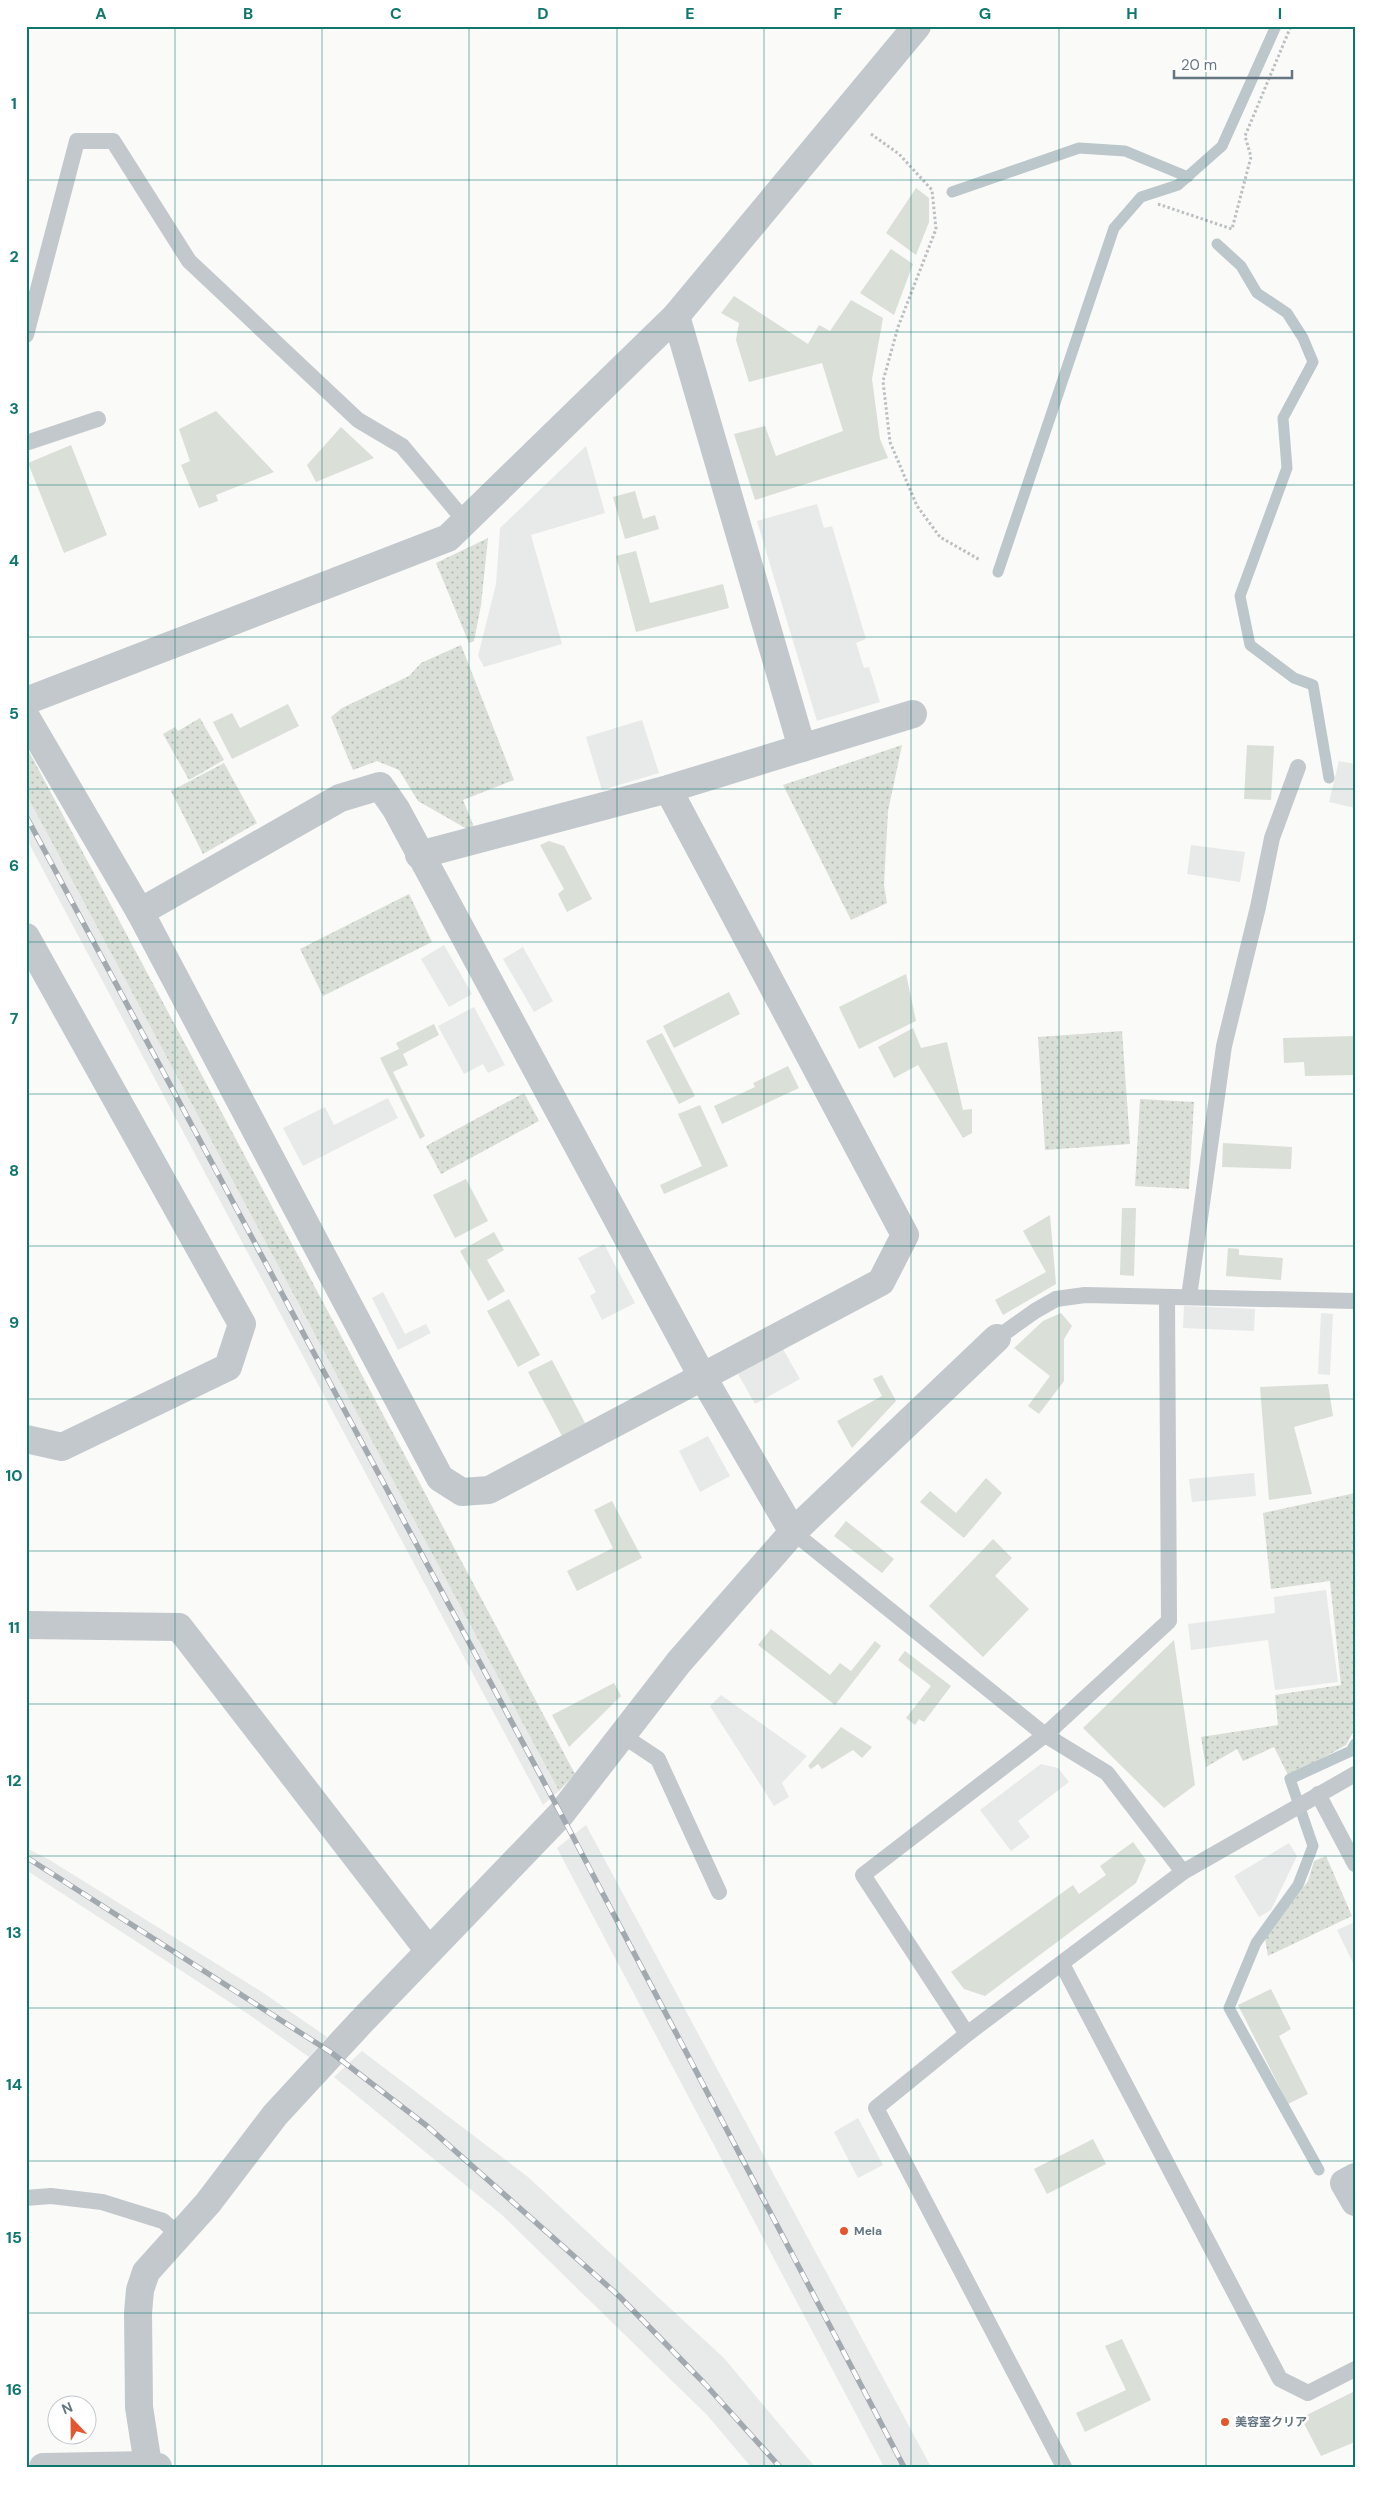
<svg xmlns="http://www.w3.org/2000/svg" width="1381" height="2493" font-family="'DM Sans','Noto Sans JP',sans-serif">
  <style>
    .built { fill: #e8e9e9 }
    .grass { fill: url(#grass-dots) }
    .garden { fill: #dadfd7 }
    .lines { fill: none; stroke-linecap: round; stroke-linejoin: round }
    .stream { stroke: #bbc7cb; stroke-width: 11 }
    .path { stroke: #bbbfc2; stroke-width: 3; stroke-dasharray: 2.5 2.5; stroke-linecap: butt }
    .service { stroke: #c3c8cc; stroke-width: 16 }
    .minor { stroke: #c3c8cc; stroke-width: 28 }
    .rail-casing { stroke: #a2aab0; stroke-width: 5.5 }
    .rail { stroke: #fff; stroke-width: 4; stroke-dasharray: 11; stroke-linecap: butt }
    .grid { fill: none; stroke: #0f766e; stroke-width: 1; stroke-opacity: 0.55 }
    .poi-dot { fill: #e4572e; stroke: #fff; stroke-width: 2 }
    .labels { text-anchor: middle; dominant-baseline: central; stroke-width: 5; stroke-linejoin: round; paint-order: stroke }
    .poi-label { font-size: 12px; font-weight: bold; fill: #657683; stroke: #fff; text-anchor: start }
    .neatline { fill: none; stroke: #0f766e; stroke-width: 2 }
    .grid-label { font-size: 16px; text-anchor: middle; font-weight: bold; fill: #0f766e }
  </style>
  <defs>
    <pattern id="grass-dots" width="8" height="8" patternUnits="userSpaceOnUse" patternTransform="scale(1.25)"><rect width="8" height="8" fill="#dadfd7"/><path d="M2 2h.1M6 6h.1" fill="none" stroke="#b4b9b4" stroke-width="1.8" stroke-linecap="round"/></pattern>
  </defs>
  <rect width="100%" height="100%" fill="#fafaf8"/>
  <g class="built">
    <path d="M 586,446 L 605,513 L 531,535 L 562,644 L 484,667 L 478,656 L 496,584 L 500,528 Z"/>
    <path d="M 817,504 L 824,528 L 832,526 L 866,639 L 856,643 L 864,668 L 869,667 L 880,702 L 817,721 L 757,521 Z"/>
    <path d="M 642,720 L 659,773 L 602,790 L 586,737 Z"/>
    <path d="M 1339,761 L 1355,764 L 1355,808 L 1329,802 Z"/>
    <path d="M 26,794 L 559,1791 L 543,1805 L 26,838 Z"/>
    <path d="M 1191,845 L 1245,852 L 1240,882 L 1187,874 Z"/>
    <path d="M 444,945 L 472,994 L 449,1007 L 421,959 Z"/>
    <path d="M 523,947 L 553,1001 L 534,1012 L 503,959 Z"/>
    <path d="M 474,1007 L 505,1065 L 488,1073 L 483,1064 L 464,1074 L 438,1026 Z"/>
    <path d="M 388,1098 L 398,1118 L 303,1166 L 283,1128 L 325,1107 L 334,1125 Z"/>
    <path d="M 604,1244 L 635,1303 L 602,1320 L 590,1296 L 596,1292 L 578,1258 Z"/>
    <path d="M 383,1292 L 405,1334 L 426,1324 L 431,1333 L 398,1350 L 372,1298 Z"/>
    <path d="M 1184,1306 L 1255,1309 L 1254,1331 L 1183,1328 Z"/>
    <path d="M 1321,1313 L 1333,1314 L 1330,1375 L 1318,1374 Z"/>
    <path d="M 783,1349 L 800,1379 L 755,1404 L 738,1374 Z"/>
    <path d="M 708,1436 L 730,1476 L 700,1492 L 679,1451 Z"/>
    <path d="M 1254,1473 L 1256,1496 L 1192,1502 L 1189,1479 Z"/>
    <path d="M 1326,1590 L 1338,1682 L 1275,1690 L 1268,1640 L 1191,1650 L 1188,1624 L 1275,1613 L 1274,1597 Z"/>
    <path d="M 721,1695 L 807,1756 L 782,1783 L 789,1797 L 774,1806 L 710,1706 Z"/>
    <path d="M 1041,1764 L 1058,1768 L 1069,1782 L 1018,1821 L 1030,1837 L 1011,1851 L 980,1810 Z"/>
    <path d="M 586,1825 L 931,2467 L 884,2467 L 557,1848 Z"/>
    <path d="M 1289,1843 L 1297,1856 L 1271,1910 L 1259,1917 L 1234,1876 Z"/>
    <path d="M 26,1848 L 48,1859 L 262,1992 L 327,2037 L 309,2057 L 251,2016 L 26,1870 Z"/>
    <path d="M 1355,1922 L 1355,1967 L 1337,1930 Z"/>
    <path d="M 362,2051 L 528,2177 L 724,2358 L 815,2467 L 751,2467 L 707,2415 L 502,2215 L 334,2077 Z"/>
    <path d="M 858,2118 L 883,2165 L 858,2178 L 834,2132 Z"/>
  </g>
  <g class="grass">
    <path d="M 488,538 L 481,605 L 474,641 L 469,643 L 436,563 Z"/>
    <path d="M 461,645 L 514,780 L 463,800 L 474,827 L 467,829 L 418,801 L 399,770 L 377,761 L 353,770 L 331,717 L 342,708 L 409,676 L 421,663 Z"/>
    <path d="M 200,718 L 224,760 L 189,780 L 163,734 L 175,727 L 178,731 Z"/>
    <path d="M 902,745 L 888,811 L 884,885 L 887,903 L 851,920 L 783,785 Z"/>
    <path d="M 26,746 L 575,1774 L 559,1791 L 26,794 Z"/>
    <path d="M 224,763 L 257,823 L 203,854 L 171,791 Z"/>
    <path d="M 409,894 L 432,942 L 323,996 L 300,949 Z"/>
    <path d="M 1122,1031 L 1130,1144 L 1045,1150 L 1038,1037 Z"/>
    <path d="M 524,1093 L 539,1121 L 441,1174 L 426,1146 Z"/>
    <path d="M 1140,1099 L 1194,1102 L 1189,1189 L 1135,1186 Z"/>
    <path d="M 1355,1493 L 1355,1729 L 1346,1745 L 1289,1777 L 1274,1747 L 1243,1761 L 1237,1749 L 1206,1767 L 1201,1737 L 1278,1725 L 1275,1695 L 1341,1685 L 1330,1581 L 1271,1589 L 1263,1513 Z"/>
    <path d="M 1326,1856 L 1352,1916 L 1268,1956 L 1265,1939 L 1308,1881 L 1314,1861 Z"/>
  </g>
  <g class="garden">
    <path d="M 916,188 L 929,198 L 929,222 L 916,255 L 886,233 Z"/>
    <path d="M 891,249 L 913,264 L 894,315 L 860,293 Z"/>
    <path d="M 734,296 L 808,344 L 819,325 L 830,331 L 851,300 L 883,318 L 872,379 L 880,439 L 888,458 L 755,500 L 734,434 L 765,426 L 776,456 L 843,431 L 822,363 L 749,382 L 736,340 L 739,323 L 721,313 Z"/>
    <path d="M 216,411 L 274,472 L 216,495 L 218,501 L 199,508 L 181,465 L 190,461 L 179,429 Z"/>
    <path d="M 341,427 L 374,458 L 316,482 L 307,465 Z"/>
    <path d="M 71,445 L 107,535 L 64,553 L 28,463 Z"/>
    <path d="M 635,491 L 643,519 L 655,515 L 659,529 L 625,539 L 613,497 Z"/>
    <path d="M 636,551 L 650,603 L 723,584 L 729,608 L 636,632 L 616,556 Z"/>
    <path d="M 288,704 L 299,726 L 232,759 L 213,722 L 232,713 L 240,728 Z"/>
    <path d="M 1247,745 L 1274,746 L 1271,800 L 1244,799 Z"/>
    <path d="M 549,841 L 564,846 L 592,899 L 567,912 L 558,894 L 564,889 L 540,845 Z"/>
    <path d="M 906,974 L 916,1021 L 859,1049 L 839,1007 Z"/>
    <path d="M 729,992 L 740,1014 L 674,1048 L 663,1026 Z"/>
    <path d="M 434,1024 L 439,1035 L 403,1054 L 408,1065 L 393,1072 L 425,1136 L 420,1139 L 380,1058 L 399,1049 L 396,1043 Z"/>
    <path d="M 913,1028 L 921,1048 L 947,1042 L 963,1110 L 972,1109 L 972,1133 L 963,1138 L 918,1065 L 894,1078 L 878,1047 Z"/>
    <path d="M 662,1033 L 695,1096 L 679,1104 L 646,1041 Z"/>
    <path d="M 1355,1036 L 1355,1075 L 1305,1076 L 1304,1062 L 1284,1063 L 1283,1038 Z"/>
    <path d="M 788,1066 L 799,1088 L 722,1124 L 714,1106 L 755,1087 L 753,1083 Z"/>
    <path d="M 700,1105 L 728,1166 L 664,1194 L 660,1185 L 702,1166 L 678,1114 Z"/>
    <path d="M 1223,1143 L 1292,1147 L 1291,1169 L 1222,1167 Z"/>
    <path d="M 466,1179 L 488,1221 L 455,1238 L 433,1195 Z"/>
    <path d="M 1122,1208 L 1136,1208 L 1134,1276 L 1120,1275 Z"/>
    <path d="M 1050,1215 L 1056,1284 L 1003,1315 L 995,1300 L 1046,1272 L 1023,1231 Z"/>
    <path d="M 494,1232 L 504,1250 L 487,1260 L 505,1291 L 488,1301 L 460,1251 Z"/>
    <path d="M 1228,1248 L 1239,1249 L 1239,1255 L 1283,1258 L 1281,1280 L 1226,1276 Z"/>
    <path d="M 509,1299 L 540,1355 L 518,1367 L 487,1311 Z"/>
    <path d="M 1061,1313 L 1072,1326 L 1064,1339 L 1064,1381 L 1039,1414 L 1028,1406 L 1050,1376 L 1014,1348 L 1043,1321 Z"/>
    <path d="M 552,1360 L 585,1423 L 562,1436 L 528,1372 Z"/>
    <path d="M 882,1375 L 896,1401 L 852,1448 L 837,1421 L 882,1396 L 873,1379 Z"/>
    <path d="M 1328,1384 L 1333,1416 L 1294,1427 L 1312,1494 L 1269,1500 L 1260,1387 Z"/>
    <path d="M 986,1478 L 1002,1493 L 964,1538 L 920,1502 L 930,1491 L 956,1513 Z"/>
    <path d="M 612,1501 L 642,1558 L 577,1591 L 567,1571 L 613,1548 L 594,1510 Z"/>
    <path d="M 846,1521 L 894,1559 L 882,1573 L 834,1536 Z"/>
    <path d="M 993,1539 L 1012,1558 L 995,1576 L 1029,1609 L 983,1657 L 929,1606 Z"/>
    <path d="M 771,1629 L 830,1675 L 840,1663 L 851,1671 L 875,1641 L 881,1646 L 835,1705 L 758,1645 Z"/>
    <path d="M 1174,1640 L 1195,1785 L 1164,1808 L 1083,1728 Z"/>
    <path d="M 905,1651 L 951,1686 L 924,1722 L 919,1719 L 915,1725 L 906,1718 L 931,1686 L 898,1660 Z"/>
    <path d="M 614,1683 L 621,1696 L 569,1747 L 552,1715 Z"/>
    <path d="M 841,1727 L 872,1747 L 862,1758 L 853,1750 L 822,1769 L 818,1764 L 811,1769 L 808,1766 Z"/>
    <path d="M 1133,1842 L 1146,1860 L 1136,1883 L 985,1996 L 964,1989 L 951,1972 L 1073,1885 L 1079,1894 L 1106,1875 L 1100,1866 Z"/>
    <path d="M 1271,1989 L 1291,2029 L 1279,2036 L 1308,2094 L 1288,2104 L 1238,2005 Z"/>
    <path d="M 1093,2139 L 1106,2164 L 1047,2194 L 1034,2169 Z"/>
    <path d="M 1122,2339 L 1151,2400 L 1085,2432 L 1076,2413 L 1126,2390 L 1105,2346 Z"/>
    <path d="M 1355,2391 L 1355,2442 L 1321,2456 L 1301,2418 Z"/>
  </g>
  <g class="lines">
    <g class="stream">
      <path d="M 952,192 L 1079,148 L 1125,151 L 1188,177"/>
      <path d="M 1217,244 L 1241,266 L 1257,293 L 1287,313 L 1303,338 L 1313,362 L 1283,418 L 1287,468 L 1240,596 L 1250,645 L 1294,678 L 1313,685 L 1329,778"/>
      <path d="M 998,572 L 1114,228 L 1141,197 L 1178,185 L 1222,146 L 1276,26"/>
      <path d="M 1319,2170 L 1229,2008 L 1256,1943 L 1298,1885 L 1313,1846 L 1290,1779 L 1351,1751 L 1355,1744"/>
    </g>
    <g class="path">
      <path d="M 871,134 L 899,154 L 932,190 L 936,229 L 898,327 L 883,381 L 890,442 L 917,506 L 940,537 L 980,560"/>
      <path d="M 1158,204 L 1232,229 L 1251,157 L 1245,136 L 1291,26"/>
    </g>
    <g class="service">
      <path d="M 26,335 L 77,141 L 113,141 L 189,261 L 358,420 L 402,446 L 465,521"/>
      <path d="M 26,443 L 98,419"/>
      <path d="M 1189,1297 L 1224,1046 L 1258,907 L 1272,838 L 1298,767"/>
      <path d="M 997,1338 L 1035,1311 L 1056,1299 L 1085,1295 L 1355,1301"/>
      <path d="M 793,1532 L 1045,1735 L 1107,1773 L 1183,1872"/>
      <path d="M 622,1735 L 658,1759 L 719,1892"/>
      <path d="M 1318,1794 L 1355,1864"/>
      <path d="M 1062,1964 L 1280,2379 L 1308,2393 L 1355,2369"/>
      <path d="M 967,2034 L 863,1875 L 1045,1735 L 1169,1621 L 1167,1298"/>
      <path d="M 26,2198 L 51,2196 L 102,2202 L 163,2221 L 180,2236"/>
      <path d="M 1064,2467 L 876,2108 L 967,2034 L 1183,1872 L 1355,1774"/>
    </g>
    <g class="minor">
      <path d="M 676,316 L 802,748"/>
      <path d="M 26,701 L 448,538 L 676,316 L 917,26"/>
      <path d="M 26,717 L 140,912 L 440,1478 L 462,1492 L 489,1490 L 881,1282 L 905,1235 L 668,789"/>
      <path d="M 419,855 L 668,789 L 913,714"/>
      <path d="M 140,912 L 340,798 L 380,786 L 396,809 L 702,1376 L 793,1532"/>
      <path d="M 26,937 L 242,1324 L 228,1367 L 62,1447 L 26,1439"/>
      <path d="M 26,1625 L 179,1627 L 429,1951"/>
      <path d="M 1355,2177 L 1344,2183 L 1355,2202"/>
      <path d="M 148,2465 L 139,2407 L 138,2313 L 140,2290 L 146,2272 L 208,2203 L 275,2115 L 360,2023 L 561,1814 L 679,1662 L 793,1532 L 997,1338"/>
      <path d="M 43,2467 L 148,2465 L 158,2467"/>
    </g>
    <g class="rail-casing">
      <g id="rail">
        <path d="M 26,816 L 561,1814 L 904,2467"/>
        <path d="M 26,1857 L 332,2053 L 427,2126 L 619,2296 L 705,2384 L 780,2467"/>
      </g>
    </g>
    <use href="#rail" class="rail"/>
  </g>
  <path class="grid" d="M 175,26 L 175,2467M 322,26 L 322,2467M 469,26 L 469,2467M 617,26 L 617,2467M 764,26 L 764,2467M 911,26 L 911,2467M 1059,26 L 1059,2467M 1206,26 L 1206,2467M 26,180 L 1355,180M 26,332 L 1355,332M 26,485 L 1355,485M 26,637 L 1355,637M 26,789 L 1355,789M 26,942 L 1355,942M 26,1094 L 1355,1094M 26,1246 L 1355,1246M 26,1399 L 1355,1399M 26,1551 L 1355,1551M 26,1704 L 1355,1704M 26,1856 L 1355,1856M 26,2008 L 1355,2008M 26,2161 L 1355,2161M 26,2313 L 1355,2313"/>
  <g class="poi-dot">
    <circle cx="844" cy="2231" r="5"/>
    <circle cx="1225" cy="2422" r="5"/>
  </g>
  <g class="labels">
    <g class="poi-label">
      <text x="854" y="2231">Mela</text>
      <text x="1235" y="2422">美容室クリア</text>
    </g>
  </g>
  <rect width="1381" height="2493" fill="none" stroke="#ffffff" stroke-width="55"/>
  <g transform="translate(72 2420) rotate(338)"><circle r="24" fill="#ffffff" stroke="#c1c8cd"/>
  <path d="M0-4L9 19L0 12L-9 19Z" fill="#e4572e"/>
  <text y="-8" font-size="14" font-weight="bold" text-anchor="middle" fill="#657683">N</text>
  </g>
  <path d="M1174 70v8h118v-8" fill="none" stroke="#657683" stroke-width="2.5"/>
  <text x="1181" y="70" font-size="15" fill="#657683" stroke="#ffffff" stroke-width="4" paint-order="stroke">20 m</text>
  <rect x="28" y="28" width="1326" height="2438" class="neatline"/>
  <g class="grid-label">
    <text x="101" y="19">A</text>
    <text x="248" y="19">B</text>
    <text x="396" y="19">C</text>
    <text x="543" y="19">D</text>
    <text x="690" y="19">E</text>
    <text x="838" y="19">F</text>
    <text x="985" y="19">G</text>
    <text x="1132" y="19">H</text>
    <text x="1280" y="19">I</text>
    <text x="14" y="109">1</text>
    <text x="14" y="262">2</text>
    <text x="14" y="414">3</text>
    <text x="14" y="566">4</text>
    <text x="14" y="719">5</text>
    <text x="14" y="871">6</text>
    <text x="14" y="1024">7</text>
    <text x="14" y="1176">8</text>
    <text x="14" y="1328">9</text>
    <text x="14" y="1481">10</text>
    <text x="14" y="1633">11</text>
    <text x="14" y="1786">12</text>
    <text x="14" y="1938">13</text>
    <text x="14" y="2090">14</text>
    <text x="14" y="2243">15</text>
    <text x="14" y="2395">16</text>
  </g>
</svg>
